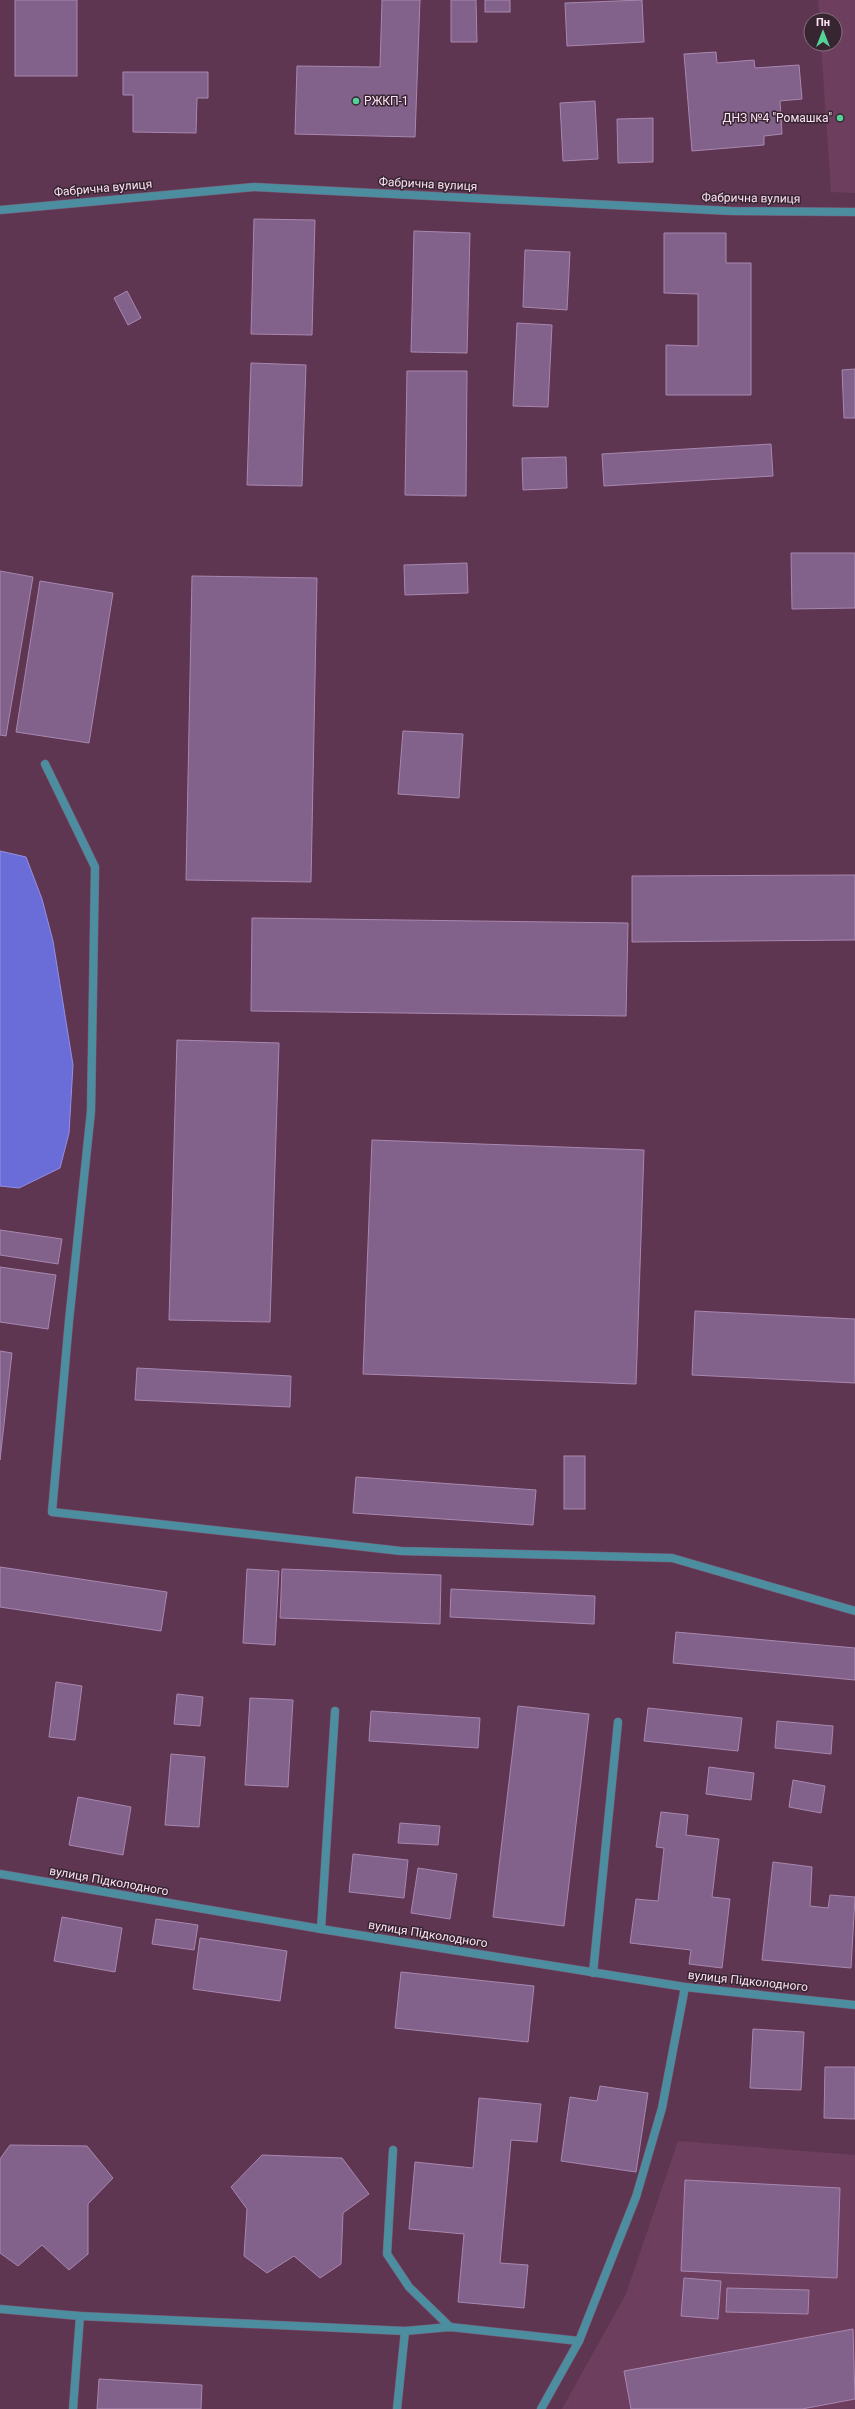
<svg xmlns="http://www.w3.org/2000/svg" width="855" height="2409" font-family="Roboto,sans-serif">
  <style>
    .built { fill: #6e3e5f }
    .water { fill: #6a6cd8; stroke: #968fe0 }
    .building { fill: #82628a; stroke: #a887b0 }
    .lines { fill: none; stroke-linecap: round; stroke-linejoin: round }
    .service-casing { stroke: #7b556f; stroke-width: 9 }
    .minor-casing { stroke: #7b556f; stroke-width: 9 }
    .service { stroke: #4c8da0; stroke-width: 8 }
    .minor { stroke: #4c8da0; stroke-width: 8 }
    .poi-dot { fill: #54d396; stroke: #382532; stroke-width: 1.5 }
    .labels { text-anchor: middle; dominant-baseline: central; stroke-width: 3; stroke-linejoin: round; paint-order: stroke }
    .poi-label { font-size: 12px; fill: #fce2f3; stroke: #382532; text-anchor: start }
    .street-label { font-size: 12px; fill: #fce2f3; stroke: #382532 }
  </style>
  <rect width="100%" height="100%" fill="#5f3652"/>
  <g class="built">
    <path d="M 818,0 L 855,0 L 855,193 L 831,192 L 821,44 L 835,44 L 835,20 L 820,20 Z"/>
    <path d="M 678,2141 L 855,2155 L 855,2409 L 562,2409 L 626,2294 Z"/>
  </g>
  <path class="water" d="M 0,851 L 26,857 L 42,899 L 53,941 L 73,1065 L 69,1133 L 60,1168 L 19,1188 L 0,1186 Z"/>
  <g class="building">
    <rect x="15" y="0" width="62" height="76"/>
    <path d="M 382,0 L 420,0 L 415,137 L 295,134 L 297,66 L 380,67 Z"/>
    <path d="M 451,0 L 476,0 L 477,42 L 451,42 Z"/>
    <rect x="485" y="0" width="25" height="12"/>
    <path d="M 642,0 L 644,42 L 567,46 L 565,3 Z"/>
    <path d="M 716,52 L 717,63 L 754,60 L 755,68 L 799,65 L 802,99 L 780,101 L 782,134 L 764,136 L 764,145 L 692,151 L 684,54 Z"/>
    <path d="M 123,72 L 208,72 L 208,98 L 197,98 L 196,133 L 133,132 L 133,95 L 123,95 Z"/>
    <path d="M 595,101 L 598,159 L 563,161 L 560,103 Z"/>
    <path d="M 653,118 L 653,162 L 618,163 L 617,119 Z"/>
    <path d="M 254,219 L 315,220 L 312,335 L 251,334 Z"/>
    <path d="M 414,231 L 470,233 L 467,353 L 411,352 Z"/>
    <path d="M 664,233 L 726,233 L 726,263 L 751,263 L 751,395 L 666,395 L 666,345 L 698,346 L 698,294 L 664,293 Z"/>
    <path d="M 525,250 L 570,252 L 567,310 L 523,307 Z"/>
    <path d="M 127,291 L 141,318 L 128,325 L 114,298 Z"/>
    <path d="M 517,323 L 552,325 L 548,407 L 513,406 Z"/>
    <path d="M 251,363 L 306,365 L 302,486 L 247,485 Z"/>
    <path d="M 855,369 L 855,418 L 844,418 L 842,370 Z"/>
    <path d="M 407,371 L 467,371 L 466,496 L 405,495 Z"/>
    <path d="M 771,444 L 773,476 L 604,486 L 602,454 Z"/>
    <path d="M 566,457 L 567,488 L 523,490 L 522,458 Z"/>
    <path d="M 791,553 L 855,553 L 855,608 L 792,609 Z"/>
    <path d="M 467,563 L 468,593 L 405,595 L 404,565 Z"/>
    <path d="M 0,571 L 33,577 L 6,736 L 0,735 Z"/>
    <path d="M 192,576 L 317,578 L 311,882 L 186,880 Z"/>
    <path d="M 40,581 L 113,593 L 89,743 L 16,732 Z"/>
    <path d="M 403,731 L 463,734 L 459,798 L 398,794 Z"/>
    <path d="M 855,875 L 855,940 L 632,942 L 632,876 Z"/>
    <path d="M 252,918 L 628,923 L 626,1016 L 251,1011 Z"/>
    <path d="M 177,1040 L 279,1043 L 270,1322 L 169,1320 Z"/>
    <path d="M 372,1140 L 644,1150 L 636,1384 L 363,1374 Z"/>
    <path d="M 0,1230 L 62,1239 L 58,1264 L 0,1255 Z"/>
    <path d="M 0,1267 L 56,1275 L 48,1329 L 0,1322 Z"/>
    <path d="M 695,1311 L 855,1319 L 855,1383 L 692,1375 Z"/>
    <path d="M 0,1351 L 12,1353 L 0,1460 Z"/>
    <path d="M 137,1368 L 291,1376 L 290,1407 L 135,1400 Z"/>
    <rect x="564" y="1456" width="21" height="53"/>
    <path d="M 356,1477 L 536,1490 L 533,1525 L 353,1513 Z"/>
    <path d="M 0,1567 L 167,1592 L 161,1631 L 0,1607 Z"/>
    <path d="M 247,1569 L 279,1571 L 275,1645 L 243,1643 Z"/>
    <path d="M 282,1569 L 441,1575 L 440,1624 L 280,1618 Z"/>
    <path d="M 451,1589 L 595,1596 L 594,1624 L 450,1617 Z"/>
    <path d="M 676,1632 L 855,1648 L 855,1680 L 673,1663 Z"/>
    <path d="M 56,1682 L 82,1686 L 75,1740 L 49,1737 Z"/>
    <path d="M 177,1694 L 203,1697 L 200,1726 L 174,1724 Z"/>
    <path d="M 250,1698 L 293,1700 L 288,1787 L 245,1785 Z"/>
    <path d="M 518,1706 L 589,1714 L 564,1926 L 493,1917 Z"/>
    <path d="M 648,1708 L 742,1718 L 738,1751 L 644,1741 Z"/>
    <path d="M 371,1711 L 480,1718 L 478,1748 L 369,1741 Z"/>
    <path d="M 777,1721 L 833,1726 L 831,1754 L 775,1748 Z"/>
    <path d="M 171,1754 L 205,1757 L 199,1827 L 165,1825 Z"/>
    <path d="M 709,1767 L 754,1773 L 751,1800 L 706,1794 Z"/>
    <path d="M 793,1780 L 825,1786 L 821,1813 L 789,1807 Z"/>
    <path d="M 78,1797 L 131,1807 L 123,1855 L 69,1845 Z"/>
    <path d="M 661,1812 L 688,1815 L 686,1835 L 719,1839 L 712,1897 L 730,1899 L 722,1968 L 689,1964 L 691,1950 L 630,1943 L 636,1899 L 658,1901 L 664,1848 L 656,1847 Z"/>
    <path d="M 400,1823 L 440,1826 L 438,1845 L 398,1843 Z"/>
    <path d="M 353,1854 L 408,1860 L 404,1898 L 349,1892 Z"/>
    <path d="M 773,1862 L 812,1867 L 810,1906 L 828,1908 L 830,1895 L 855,1897 L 851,1968 L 762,1960 Z"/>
    <path d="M 418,1868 L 457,1874 L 450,1919 L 411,1913 Z"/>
    <path d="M 62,1917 L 122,1928 L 115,1972 L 54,1961 Z"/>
    <path d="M 156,1919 L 198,1925 L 194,1950 L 152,1944 Z"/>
    <path d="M 200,1938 L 287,1951 L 280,2001 L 193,1989 Z"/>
    <path d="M 401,1972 L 534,1986 L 528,2042 L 395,2028 Z"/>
    <path d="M 753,2029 L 804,2032 L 801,2090 L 750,2088 Z"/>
    <path d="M 825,2067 L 855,2067 L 855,2119 L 824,2118 Z"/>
    <path d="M 600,2086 L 648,2093 L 636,2172 L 561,2161 L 570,2097 L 597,2101 Z"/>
    <path d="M 479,2098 L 541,2104 L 537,2142 L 511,2140 L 500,2263 L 528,2265 L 524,2308 L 458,2302 L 464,2234 L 409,2229 L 415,2162 L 473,2168 Z"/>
    <path d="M 10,2145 L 87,2146 L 113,2178 L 88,2204 L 88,2254 L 69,2270 L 42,2245 L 18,2266 L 0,2253 L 0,2159 Z"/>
    <path d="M 262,2155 L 342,2158 L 369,2194 L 343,2213 L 341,2264 L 320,2278 L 294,2256 L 267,2273 L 244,2256 L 247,2209 L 231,2187 Z"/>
    <path d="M 685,2180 L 840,2188 L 837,2278 L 681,2271 Z"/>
    <path d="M 684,2278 L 721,2281 L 718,2319 L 681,2316 Z"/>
    <path d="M 727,2288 L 809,2290 L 808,2314 L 726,2312 Z"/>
    <path d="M 853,2329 L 855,2399 L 802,2409 L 631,2409 L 624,2371 Z"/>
    <path d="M 99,2379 L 202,2385 L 201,2409 L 97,2409 Z"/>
  </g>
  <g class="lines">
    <g class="service-casing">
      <g id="service">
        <path d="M 45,764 L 95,867 L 91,1111 L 69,1321 L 52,1512 L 401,1551 L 672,1558 L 855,1611"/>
        <path d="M 321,1929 L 335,1711"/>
        <path d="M 593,1973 L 618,1722"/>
        <path d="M 393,2150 L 387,2254 L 409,2287 L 450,2327"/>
        <path d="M 0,2309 L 80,2316 L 405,2331 L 450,2327 L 579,2341"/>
        <path d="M 73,2409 L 80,2316"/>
        <path d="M 397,2409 L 405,2331"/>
        <path d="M 541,2409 L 579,2341 L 636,2197 L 662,2108 L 685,1987"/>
      </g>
    </g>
    <g class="minor-casing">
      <g id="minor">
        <path d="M 0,210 L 254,187 L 731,211 L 855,212"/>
        <path d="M 0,1874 L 321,1929 L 685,1987 L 855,2005"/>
      </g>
    </g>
    <use href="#service" class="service"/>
    <use href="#minor" class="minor"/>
  </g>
  <g class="poi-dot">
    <circle cx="356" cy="101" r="4"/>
    <circle cx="840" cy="118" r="4"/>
  </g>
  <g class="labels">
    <g class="poi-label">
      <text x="364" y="101">РЖКП-1</text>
      <text x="832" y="118" text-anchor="end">ДНЗ №4 "Ромашка"</text>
    </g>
    <g class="street-label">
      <text transform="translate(428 184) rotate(3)">Фабрична вулиця</text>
      <text transform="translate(103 188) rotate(-5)">Фабрична вулиця</text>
      <text transform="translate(751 198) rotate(1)">Фабрична вулиця</text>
      <text transform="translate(109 1881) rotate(10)">вулиця Підколодного</text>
      <text transform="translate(428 1934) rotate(9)">вулиця Підколодного</text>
      <text transform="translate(748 1981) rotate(6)">вулиця Підколодного</text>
    </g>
  </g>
  <g transform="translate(823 32)"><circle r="19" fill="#382532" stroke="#86717f"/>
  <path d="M0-3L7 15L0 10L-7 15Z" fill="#54d396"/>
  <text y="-6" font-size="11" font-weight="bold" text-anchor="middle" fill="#fce2f3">Пн</text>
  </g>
</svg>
